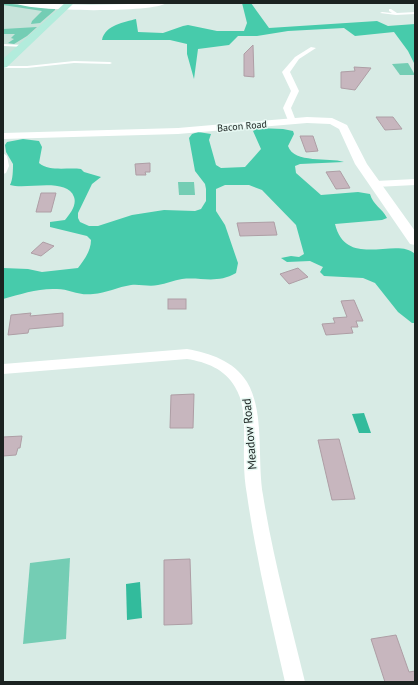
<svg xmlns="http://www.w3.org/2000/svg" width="418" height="685" font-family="'PT Sans',sans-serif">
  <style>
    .built { fill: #c7e3da }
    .green { fill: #74cdb4 }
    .forest { fill: #47cbab }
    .water { fill: #32bb9c }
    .building { fill: #c7b6be; stroke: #ae9ea5 }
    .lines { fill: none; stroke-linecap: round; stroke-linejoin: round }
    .service { fill: #fff; fill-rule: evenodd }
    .minor { fill: #fff; fill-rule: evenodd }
    .tertiary { fill: #fff; fill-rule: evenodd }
    .secondary { fill: #fff; fill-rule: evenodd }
    .primary { fill: #b2ecdc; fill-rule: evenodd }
    .labels { text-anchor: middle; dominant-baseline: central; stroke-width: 3; stroke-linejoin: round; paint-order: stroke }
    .far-street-label { font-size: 10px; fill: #1b2220; stroke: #e6f8f2 }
    .street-label { font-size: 12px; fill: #1b2220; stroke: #e6f8f2 }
  </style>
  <rect width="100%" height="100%" fill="#d8ebe5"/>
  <path class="built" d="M 3,3 L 61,8 L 3,62 Z"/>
  <g class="green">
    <path d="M 3,3 L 55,9 L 55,10 L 40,23 L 31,24 L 32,21 L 42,11 L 3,5 Z"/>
    <path d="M 37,27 L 27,36 L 14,44 L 8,43 L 14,39 L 11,38 L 15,34 L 3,34 L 3,29 Z"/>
    <path d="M 408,63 L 415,75 L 400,75 L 392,64 Z"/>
    <path d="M 178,182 L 194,182 L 195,195 L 179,195 Z"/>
    <path d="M 70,558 L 66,639 L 23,644 L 30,563 Z"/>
  </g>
  <g class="forest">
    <path d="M 242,3 L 251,3 L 269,28 L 377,21 L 388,26 L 415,24 L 415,65 L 408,51 L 394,32 L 355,36 L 344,28 L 288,31 L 257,36 L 238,36 L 229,45 L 198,49 L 194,79 L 187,54 L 187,44 L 170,40 L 102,40 C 105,25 125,22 136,19 L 138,32 L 163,33 L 183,26 L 188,25 L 217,31 L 244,31 L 247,23 Z"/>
    <path d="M 257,128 L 283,129 L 293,131 L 294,134 L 288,146 C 294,164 329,157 344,162 L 300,164 L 295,166 L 296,173 L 321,195 L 358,192 L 370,194 C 373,205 382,208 387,218 L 382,220 L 335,224 C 346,270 397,236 415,254 L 415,323 L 412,323 L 398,312 L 375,283 L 363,278 L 324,276 L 320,272 L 323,267 L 310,261 L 287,262 L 281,258 L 291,256 L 299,257 L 304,254 L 296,225 L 262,190 L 249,185 L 225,185 L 216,189 L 216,211 L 225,225 L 238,263 L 236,273 C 217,284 202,277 182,279 C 174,280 166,284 158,285 C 149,287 140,284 131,285 C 118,287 106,293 93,294 C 79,296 69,289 57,289 C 38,288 21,294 3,299 L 3,268 L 28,269 L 42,272 L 78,268 C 84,260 91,251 91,240 L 87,236 L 50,227 L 50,222 L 65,220 C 70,214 77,205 74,197 C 67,177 26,190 10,185 C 13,180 13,169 13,164 L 6,152 L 5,145 L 7,142 L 23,139 L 39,141 L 42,147 L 39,163 C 50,172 68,167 81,169 L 84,172 L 101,177 L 92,184 L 78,213 L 78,218 L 80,222 L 89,226 L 98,226 L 132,215 L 164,210 L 195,211 L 201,209 L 206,201 L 206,189 L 205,184 L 195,171 L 189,138 L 192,134 L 198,132 L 211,134 L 209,140 L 216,165 L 221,168 L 245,167 L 261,149 L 253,131 Z"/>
  </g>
  <g class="water">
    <path d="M 364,413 L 371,433 L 359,433 L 352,414 Z"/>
    <path d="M 140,582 L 142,618 L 127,620 L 126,584 Z"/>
  </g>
  <g class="building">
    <path d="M 253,45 L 254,77 L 244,76 L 244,54 Z"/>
    <path d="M 354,67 L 371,68 L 355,90 L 341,88 L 341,72 L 355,71 Z"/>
    <path d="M 376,117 L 393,117 L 402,129 L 385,130 Z"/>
    <path d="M 300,136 L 313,136 L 318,151 L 306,152 Z"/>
    <path d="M 150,163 L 150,172 L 145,172 L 146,175 L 136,175 L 135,164 Z"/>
    <path d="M 340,171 L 350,188 L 336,189 L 326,172 Z"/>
    <path d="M 41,193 L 56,193 L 51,212 L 36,212 Z"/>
    <path d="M 274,222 L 277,235 L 240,236 L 237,223 Z"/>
    <path d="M 43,242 L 54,246 L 41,256 L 31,253 Z"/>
    <path d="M 298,268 L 308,277 L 289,284 L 280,274 Z"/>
    <rect x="168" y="299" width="18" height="10"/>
    <path d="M 354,300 L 363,321 L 356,321 L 358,327 L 351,327 L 353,333 L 326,335 L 322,324 L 335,323 L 333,318 L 347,317 L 341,301 Z"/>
    <path d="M 31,313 L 30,316 L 63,313 L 63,326 L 29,329 L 28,333 L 8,335 L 11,315 Z"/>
    <path d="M 194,394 L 193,428 L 170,428 L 171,395 Z"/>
    <path d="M 22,436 L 20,448 L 18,448 L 16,455 L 3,456 L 3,437 Z"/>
    <path d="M 339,439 L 355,499 L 332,500 L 318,440 Z"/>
    <path d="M 190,559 L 192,624 L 164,625 L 164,560 Z"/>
    <path d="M 396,635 L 409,672 L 415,671 L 415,682 L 385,682 L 371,639 Z"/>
  </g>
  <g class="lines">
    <g class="service">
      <path d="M 389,9 L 391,9 L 397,13 L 415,12 L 415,14 L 396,15 L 380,13 L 382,12 L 392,13 L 389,11 Z"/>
      <path d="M 3,44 L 24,45 L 26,46 L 24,47 L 3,46 Z"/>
      <path d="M 74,61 L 110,62 L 112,63 L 110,64 L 74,63 L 27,68 L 3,68 L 3,66 L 27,66 Z"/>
    </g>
    <g class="minor">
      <path d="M 311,47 L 316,48 L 299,59 L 290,72 L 299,91 L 291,108 L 296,121 L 295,123 L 289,123 L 283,108 L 291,91 L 282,72 L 295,57 Z"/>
      <path d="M 3,153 L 7,156 L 9,166 L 6,173 L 3,174 Z"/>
      <path d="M 415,179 L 415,185 L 376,187 L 371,184 L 376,181 Z"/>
      <path d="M 187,349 C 210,353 234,361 247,382 C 265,412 257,460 263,495 C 273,558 290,620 305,682 L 285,682 C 271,620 256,558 247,495 C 245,484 244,473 244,461 C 243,438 248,408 235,387 C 225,369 206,362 187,359 L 3,374 L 3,364 Z"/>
    </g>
    <path class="tertiary" d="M 307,117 L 332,118 L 347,125 L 367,164 L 415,231 L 415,245 L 410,244 L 355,164 L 339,129 L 330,124 L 307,123 L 178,134 L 3,139 L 3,133 L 178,128 Z"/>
    <path class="secondary" d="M 16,3 L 91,5 L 166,3 C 155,13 27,12 16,3 Z"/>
    <path class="primary" d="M 65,3 L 74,3 L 7,67 L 3,68 L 3,59 Z"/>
  </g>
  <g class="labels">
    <g class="far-street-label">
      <text transform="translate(242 126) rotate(-5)">Bacon Road</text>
    </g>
    <g class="street-label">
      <text transform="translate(249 434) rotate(-95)">Meadow Road</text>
    </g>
  </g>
  <rect width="418" height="685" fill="none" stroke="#1b2220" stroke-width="8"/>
</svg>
